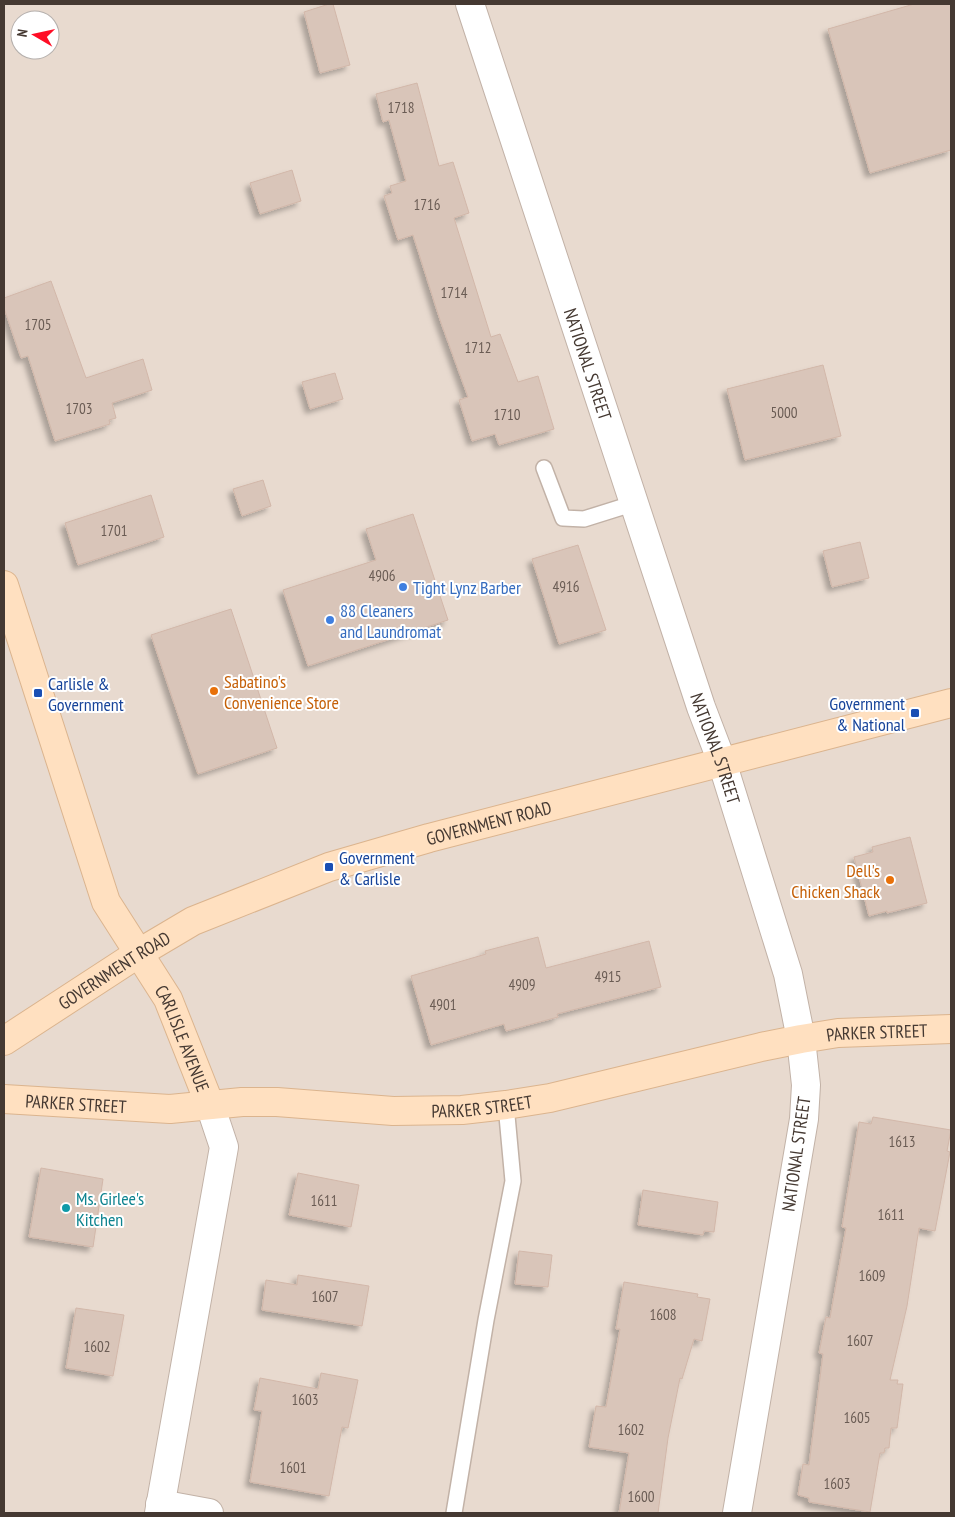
<svg xmlns="http://www.w3.org/2000/svg" width="955" height="1517" font-family="'PT Sans Narrow',sans-serif">
  <style>
    .residential { fill: #e8dacf; fill-rule: evenodd }
    .building { fill: #d9c5b9; stroke: #d2b7a9; filter: url(#shadow) }
    .lines { fill: none; stroke-linecap: round; stroke-linejoin: round }
    .lane-casing { stroke: #c2b2a7; stroke-width: 18 }
    .street-casing { stroke: #c2b2a7; stroke-width: 30 }
    .secondary-casing { stroke: #dbb48e; stroke-width: 30 }
    .lane { stroke: #fff; stroke-width: 15 }
    .street { stroke: #fff; stroke-width: 28 }
    .secondary { stroke: #ffe0c0; stroke-width: 28 }
    .shop-dot { fill: #3f7fe0; stroke: #fff; stroke-width: 2 }
    .food-dot { fill: #e8710a; stroke: #fff; stroke-width: 2 }
    .transit-dot { fill: #1a4fb4; stroke: #fff; stroke-width: 2 }
    .culture-dot { fill: #0f9aa8; stroke: #fff; stroke-width: 2 }
    .labels { text-anchor: middle; dominant-baseline: central; stroke-width: 4; stroke-linejoin: round; paint-order: stroke }
    .number-label { font-size: 15px; fill: #6a5c54 }
    .street-label { font-size: 18px; fill: #453932; stroke: #fff }
    .shop-label { font-size: 18px; fill: #366cbe; stroke: #fff; text-anchor: start }
    .food-label { font-size: 18px; fill: #c56008; stroke: #fff; text-anchor: start }
    .transit-label { font-size: 18px; fill: #164399; stroke: #fff; text-anchor: start }
    .culture-label { font-size: 18px; fill: #0d838f; stroke: #fff; text-anchor: start }
  </style>
  <defs>
    <filter id="shadow"><feDropShadow dx="-4.5" dy="4.5" stdDeviation="2.5" flood-color="#0004"/></filter>
  </defs>
  <rect width="100%" height="100%" fill="#f3eae2"/>
  <path class="residential" d="M 4,4 L 951,4 L 951,1513 L 4,1513 ZM 20,20 L 50,20 L 50,50 L 20,50 Z"/>
  <g class="building">
    <path d="M 329,4 L 333,4 L 350,65 L 320,73 L 304,12 Z"/>
    <path d="M 914,4 L 951,4 L 951,150 L 870,173 L 828,29 Z"/>
    <path d="M 417,83 L 439,166 L 453,162 L 469,213 L 454,218 L 491,337 L 500,334 L 518,382 L 538,376 L 554,429 L 499,445 L 495,434 L 472,441 L 459,400 L 468,397 L 440,320 L 413,235 L 398,240 L 384,196 L 392,193 L 390,186 L 406,181 L 389,120 L 383,122 L 376,94 Z"/>
    <path d="M 292,170 L 301,201 L 260,214 L 250,183 Z"/>
    <path d="M 51,281 L 86,378 L 143,359 L 152,390 L 112,403 L 116,418 L 109,420 L 110,424 L 55,441 L 28,356 L 21,358 L 4,308 L 4,298 Z"/>
    <path d="M 823,365 L 841,436 L 745,460 L 727,389 Z"/>
    <path d="M 335,373 L 343,399 L 310,409 L 302,382 Z"/>
    <path d="M 263,480 L 271,506 L 242,516 L 233,489 Z"/>
    <path d="M 151,495 L 164,537 L 78,565 L 65,523 Z"/>
    <path d="M 413,514 L 448,620 L 308,666 L 283,590 L 376,560 L 366,529 Z"/>
    <path d="M 860,542 L 869,578 L 832,587 L 823,551 Z"/>
    <path d="M 578,545 L 606,630 L 559,644 L 532,559 Z"/>
    <path d="M 231,609 L 277,748 L 198,774 L 151,635 Z"/>
    <path d="M 910,837 L 927,903 L 887,913 L 887,911 L 869,916 L 854,857 L 873,852 L 872,847 Z"/>
    <path d="M 538,937 L 546,968 L 649,941 L 661,987 L 557,1014 L 558,1017 L 506,1031 L 504,1024 L 431,1045 L 411,976 L 486,954 L 485,951 Z"/>
    <path d="M 873,1117 L 951,1130 L 947,1151 L 950,1152 L 935,1231 L 919,1228 L 907,1306 L 890,1380 L 898,1380 L 897,1384 L 903,1384 L 897,1428 L 891,1428 L 889,1448 L 885,1448 L 884,1453 L 880,1453 L 870,1512 L 809,1502 L 809,1498 L 798,1495 L 803,1464 L 809,1465 L 823,1354 L 819,1353 L 826,1317 L 830,1318 L 846,1228 L 842,1227 L 859,1122 L 871,1124 Z"/>
    <path d="M 41,1168 L 103,1179 L 93,1247 L 29,1237 Z"/>
    <path d="M 298,1173 L 359,1185 L 351,1227 L 289,1215 Z"/>
    <path d="M 643,1190 L 718,1202 L 714,1232 L 704,1231 L 703,1235 L 638,1225 Z"/>
    <path d="M 519,1251 L 552,1255 L 548,1287 L 515,1284 Z"/>
    <path d="M 298,1275 L 369,1286 L 362,1326 L 262,1310 L 266,1280 L 297,1285 Z"/>
    <path d="M 624,1282 L 698,1294 L 697,1297 L 710,1299 L 702,1341 L 694,1339 L 682,1379 L 680,1378 L 668,1438 L 658,1513 L 619,1513 L 629,1453 L 589,1447 L 596,1406 L 606,1407 L 620,1329 L 616,1329 Z"/>
    <path d="M 76,1308 L 124,1315 L 113,1376 L 66,1368 Z"/>
    <path d="M 321,1373 L 358,1380 L 348,1428 L 342,1427 L 329,1496 L 250,1482 L 262,1411 L 254,1410 L 260,1378 L 318,1389 Z"/>
  </g>
  <g class="lines">
    <g class="lane-casing">
      <g id="lane">
        <path d="M 544,468 L 563,518 L 584,519 L 635,503"/>
        <path d="M 454,1513 L 486,1320 L 513,1181 L 506,1105"/>
      </g>
    </g>
    <g class="street-casing">
      <g id="street">
        <path id="s1" d="M 470,4 L 701,707 L 722,762 L 788,974 L 801,1039 L 806,1085 L 804,1119 L 737,1513"/>
        <path d="M 160,1504 L 209,1513"/>
        <path d="M 159,1513 L 224,1147 L 210,1105"/>
      </g>
    </g>
    <g class="secondary-casing">
      <g id="secondary">
        <path id="s2" d="M 4,585 L 106,902 L 168,999 L 210,1105"/>
        <path id="s3" d="M 4,1041 L 139,953 L 193,921 L 329,867 L 429,838 L 951,703"/>
        <path id="s4" d="M 4,1099 L 170,1109 L 242,1102 L 277,1102 L 393,1111 L 462,1110 L 506,1105 L 550,1098 L 761,1047 L 801,1039 L 838,1033 L 951,1029"/>
      </g>
    </g>
    <use href="#lane" class="lane"/>
    <use href="#street" class="street"/>
    <use href="#secondary" class="secondary"/>
  </g>
  <g class="shop-dot">
    <circle cx="403" cy="587" r="5"/>
    <circle cx="330" cy="620" r="5"/>
  </g>
  <g class="food-dot">
    <circle cx="214" cy="691" r="5"/>
    <circle cx="890" cy="880" r="5"/>
  </g>
  <g class="transit-dot">
    <rect x="33" y="688" width="10" height="10" rx="2.5"/>
    <rect x="910" y="708" width="10" height="10" rx="2.5"/>
    <rect x="324" y="862" width="10" height="10" rx="2.5"/>
  </g>
  <circle class="culture-dot" cx="66" cy="1208" r="5"/>
  <g class="labels">
    <g class="number-label">
      <text x="401" y="107">1718</text>
      <text x="427" y="204">1716</text>
      <text x="454" y="292">1714</text>
      <text x="38" y="324">1705</text>
      <text x="478" y="347">1712</text>
      <text x="79" y="408">1703</text>
      <text x="784" y="412">5000</text>
      <text x="507" y="414">1710</text>
      <text x="114" y="530">1701</text>
      <text x="382" y="575">4906</text>
      <text x="566" y="586">4916</text>
      <text x="608" y="976">4915</text>
      <text x="522" y="984">4909</text>
      <text x="443" y="1004">4901</text>
      <text x="902" y="1141">1613</text>
      <text x="324" y="1200">1611</text>
      <text x="891" y="1214">1611</text>
      <text x="872" y="1275">1609</text>
      <text x="325" y="1296">1607</text>
      <text x="663" y="1314">1608</text>
      <text x="860" y="1340">1607</text>
      <text x="97" y="1346">1602</text>
      <text x="305" y="1399">1603</text>
      <text x="857" y="1417">1605</text>
      <text x="631" y="1429">1602</text>
      <text x="293" y="1467">1601</text>
      <text x="837" y="1483">1603</text>
      <text x="641" y="1496">1600</text>
    </g>
    <g class="street-label">
      <text stroke="none"><textPath href="#s1" startOffset="379">NATIONAL STREET</textPath></text>
      <text stroke="none"><textPath href="#s1" startOffset="784">NATIONAL STREET</textPath></text>
      <text stroke="none"><textPath href="#s3" startOffset="536">GOVERNMENT ROAD</textPath></text>
      <text stroke="none"><textPath href="#s3" startOffset="131">GOVERNMENT ROAD</textPath></text>
      <text stroke="none"><textPath href="#s4" startOffset="882">PARKER STREET</textPath></text>
      <text stroke="none"><textPath href="#s2" startOffset="490">CARLISLE AVENUE</textPath></text>
      <text stroke="none"><textPath href="#s4" startOffset="72">PARKER STREET</textPath></text>
      <text stroke="none"><textPath href="#s4" startOffset="479">PARKER STREET</textPath></text>
      <text transform="translate(796 1154) rotate(-82)">NATIONAL STREET</text>
    </g>
    <g class="shop-label">
      <text x="413" y="587">Tight Lynz Barber</text>
      <text x="340" y="610">88 Cleaners<tspan x="340" dy="21">and Laundromat</tspan></text>
    </g>
    <g class="food-label">
      <text x="224" y="681">Sabatino's<tspan x="224" dy="21">Convenience Store</tspan></text>
      <text x="880" y="870" text-anchor="end">Dell's<tspan x="880" dy="21">Chicken Shack</tspan></text>
    </g>
    <g class="transit-label">
      <text x="48" y="683">Carlisle &amp;<tspan x="48" dy="21">Government</tspan></text>
      <text x="905" y="703" text-anchor="end">Government<tspan x="905" dy="21">&amp; National</tspan></text>
      <text x="339" y="857">Government<tspan x="339" dy="21">&amp; Carlisle</tspan></text>
    </g>
    <g class="culture-label">
      <text x="76" y="1198">Ms. Girlee's<tspan x="76" dy="21">Kitchen</tspan></text>
    </g>
  </g>
  <rect width="955" height="1517" fill="none" stroke="#453932" stroke-width="10"/>
  <g transform="translate(35 35) rotate(279)"><circle r="24" fill="#ffffff" stroke="#b5b0ad"/>
  <path d="M0-4L9 19L0 12L-9 19Z" fill="#ff0d25"/>
  <text y="-8" font-size="14" font-weight="bold" text-anchor="middle" fill="#453932">N</text>
  </g>
</svg>
